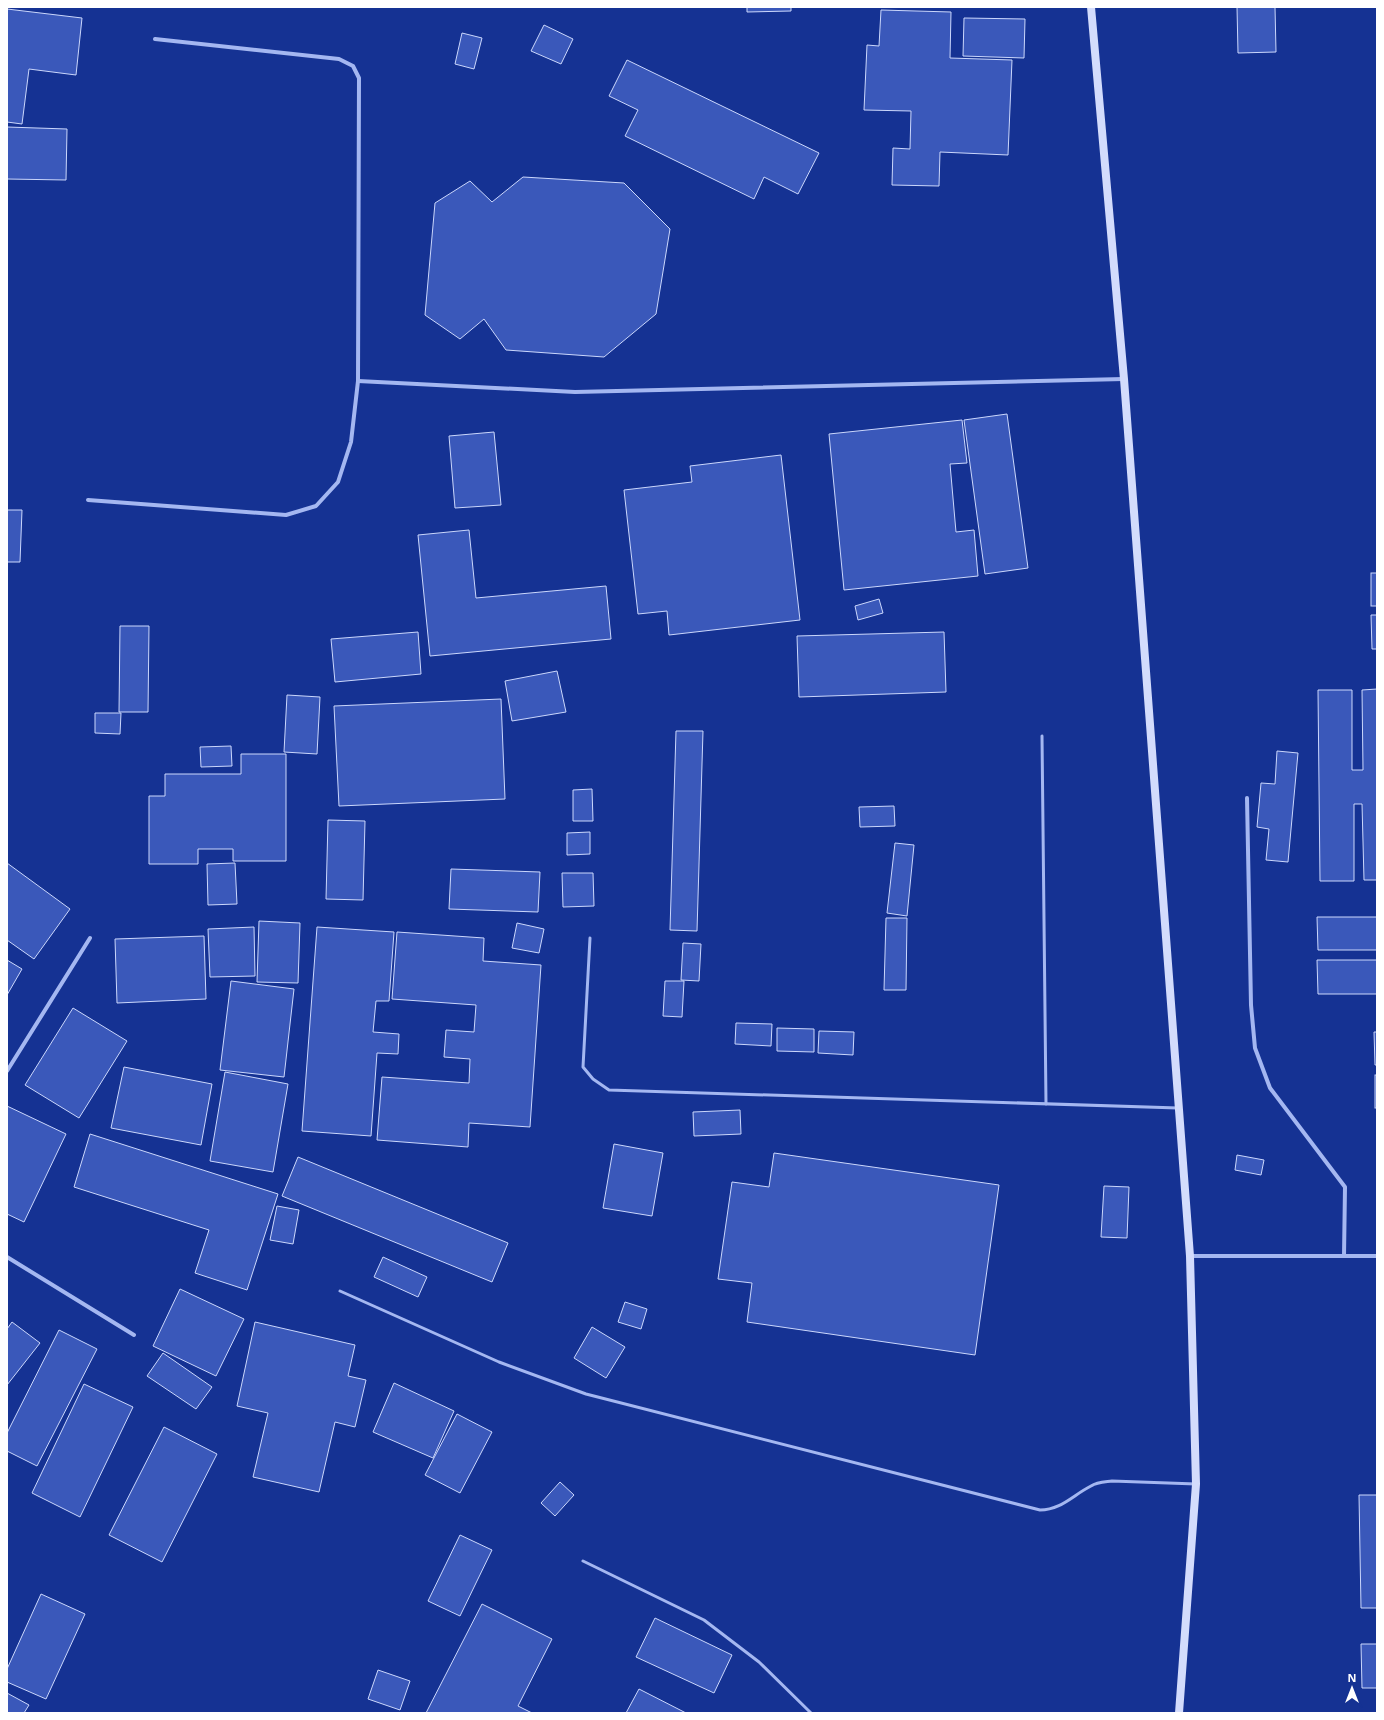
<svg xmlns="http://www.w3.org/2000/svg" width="1384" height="1720" font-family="'Noto Sans',sans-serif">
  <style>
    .building { fill: #3a58ba; stroke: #cbd7fc }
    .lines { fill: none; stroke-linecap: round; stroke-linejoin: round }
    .lane { stroke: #a4b7f1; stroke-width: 3 }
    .street { stroke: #a4b7f1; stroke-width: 4 }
    .secondary { stroke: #d3dcfc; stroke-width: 8 }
  </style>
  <rect width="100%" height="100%" fill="#153293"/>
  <g class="building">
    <path d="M 747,7 L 791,7 L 791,11 L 747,12 Z"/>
    <path d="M 1237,7 L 1275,7 L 1276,52 L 1238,53 Z"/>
    <path d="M 7,9 L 82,18 L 76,75 L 29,69 L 22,124 L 7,122 Z"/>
    <path d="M 881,10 L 951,12 L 950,58 L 1012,60 L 1008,155 L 940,152 L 939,186 L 892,185 L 893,148 L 910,149 L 911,111 L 864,110 L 867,45 L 879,46 Z"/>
    <path d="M 964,18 L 1025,19 L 1024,58 L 963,56 Z"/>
    <path d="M 544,25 L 573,39 L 561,64 L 531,51 Z"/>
    <path d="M 462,33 L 482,38 L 474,69 L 455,64 Z"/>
    <path d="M 627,60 L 819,153 L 798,194 L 764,177 L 754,199 L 625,136 L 638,110 L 609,96 Z"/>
    <path d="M 7,127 L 67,129 L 66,180 L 7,179 Z"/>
    <path d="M 523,177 L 624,183 L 670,229 L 656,314 L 604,357 L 506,350 L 484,319 L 460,339 L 425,315 L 435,203 L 470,181 L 492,202 Z"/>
    <path d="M 1007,414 L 1028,568 L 985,574 L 964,420 Z"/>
    <path d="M 962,420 L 967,463 L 950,464 L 956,532 L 974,530 L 978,576 L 844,590 L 829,434 Z"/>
    <path d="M 494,432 L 501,505 L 455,508 L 449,436 Z"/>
    <path d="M 781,455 L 800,620 L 669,635 L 667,611 L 638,614 L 624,490 L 692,482 L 690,466 Z"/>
    <path d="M 7,510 L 22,510 L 20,562 L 7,562 Z"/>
    <path d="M 469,530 L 476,598 L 606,586 L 611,639 L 430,656 L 418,535 Z"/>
    <rect x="1371" y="573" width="6" height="33"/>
    <path d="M 879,599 L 883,613 L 858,620 L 855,606 Z"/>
    <path d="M 1371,615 L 1377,615 L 1377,649 L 1372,649 Z"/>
    <path d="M 120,626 L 149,626 L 148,712 L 119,712 Z"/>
    <path d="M 418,632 L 421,674 L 335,682 L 331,639 Z"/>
    <path d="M 944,632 L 946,692 L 799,697 L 797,636 Z"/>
    <path d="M 557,671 L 566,712 L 512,721 L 505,681 Z"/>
    <path d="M 1377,689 L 1377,880 L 1364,880 L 1362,804 L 1354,804 L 1354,881 L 1320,881 L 1318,690 L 1352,690 L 1352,770 L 1363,770 L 1362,690 Z"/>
    <path d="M 287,695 L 320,697 L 317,754 L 284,752 Z"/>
    <path d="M 501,699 L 505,799 L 339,806 L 334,706 Z"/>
    <path d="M 95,713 L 121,713 L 120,734 L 95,733 Z"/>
    <path d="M 676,731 L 703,731 L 697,931 L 670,930 Z"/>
    <path d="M 231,746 L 232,766 L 201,767 L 200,747 Z"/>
    <path d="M 1277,751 L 1298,753 L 1288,862 L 1266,860 L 1269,829 L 1257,827 L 1261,783 L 1275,784 Z"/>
    <path d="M 241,754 L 286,754 L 286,861 L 233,861 L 233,849 L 198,849 L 198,864 L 149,864 L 149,796 L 165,796 L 165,774 L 241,774 Z"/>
    <path d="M 592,789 L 593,821 L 573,821 L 573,790 Z"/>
    <path d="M 894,806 L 895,826 L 860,827 L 859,807 Z"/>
    <path d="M 328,820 L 365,821 L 363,900 L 326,899 Z"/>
    <path d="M 590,832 L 590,854 L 567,855 L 567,833 Z"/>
    <path d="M 895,843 L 914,845 L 907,916 L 887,913 Z"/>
    <path d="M 7,863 L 70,909 L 34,959 L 7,940 Z"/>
    <path d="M 235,863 L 237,904 L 208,905 L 207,864 Z"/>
    <path d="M 451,869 L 540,872 L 538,912 L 449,909 Z"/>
    <path d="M 562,873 L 593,873 L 594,906 L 563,907 Z"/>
    <path d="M 1317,917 L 1377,917 L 1377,950 L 1318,950 Z"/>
    <path d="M 886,918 L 907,918 L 906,990 L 884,990 Z"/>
    <path d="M 259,921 L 300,923 L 298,983 L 257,982 Z"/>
    <path d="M 517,923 L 544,929 L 539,953 L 512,948 Z"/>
    <path d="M 254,927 L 255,976 L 210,977 L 208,929 Z"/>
    <path d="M 317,927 L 394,932 L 389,1001 L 376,1001 L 373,1032 L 399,1034 L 398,1054 L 377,1053 L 371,1136 L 302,1131 Z"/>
    <path d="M 397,932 L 484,938 L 483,961 L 541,965 L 530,1127 L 469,1123 L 468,1147 L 377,1140 L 382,1077 L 469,1083 L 470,1059 L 444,1057 L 446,1030 L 474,1032 L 476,1005 L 392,999 Z"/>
    <path d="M 204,936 L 206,999 L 117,1003 L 115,939 Z"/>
    <path d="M 683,943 L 701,944 L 699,981 L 681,980 Z"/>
    <path d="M 7,960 L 22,969 L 7,995 Z"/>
    <path d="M 1317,960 L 1377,960 L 1377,994 L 1318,994 Z"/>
    <path d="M 231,981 L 294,989 L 284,1077 L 220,1070 Z"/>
    <path d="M 665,981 L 684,981 L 682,1017 L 663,1016 Z"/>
    <path d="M 73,1008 L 127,1041 L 79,1118 L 25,1085 Z"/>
    <path d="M 736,1023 L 772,1024 L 771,1046 L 735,1044 Z"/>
    <path d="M 777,1028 L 814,1029 L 814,1052 L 777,1051 Z"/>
    <path d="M 819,1031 L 854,1032 L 853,1055 L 818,1053 Z"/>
    <path d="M 1374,1032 L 1377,1032 L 1377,1065 L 1375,1065 Z"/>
    <path d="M 124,1067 L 212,1084 L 201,1145 L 111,1128 Z"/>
    <path d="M 225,1072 L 288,1084 L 273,1172 L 210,1161 Z"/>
    <rect x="1375" y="1075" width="2" height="33"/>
    <path d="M 7,1106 L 66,1134 L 24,1222 L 7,1214 Z"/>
    <path d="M 740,1110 L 741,1134 L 694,1136 L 693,1112 Z"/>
    <path d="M 90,1134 L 278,1194 L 247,1290 L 195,1273 L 209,1230 L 74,1187 Z"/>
    <path d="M 614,1144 L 663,1153 L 652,1216 L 603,1208 Z"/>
    <path d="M 774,1153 L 999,1185 L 975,1355 L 747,1322 L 752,1283 L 718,1279 L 732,1182 L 769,1187 Z"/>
    <path d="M 1237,1155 L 1264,1160 L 1261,1175 L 1235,1170 Z"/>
    <path d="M 298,1157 L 508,1243 L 492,1282 L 282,1196 Z"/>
    <path d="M 1104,1186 L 1129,1187 L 1127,1238 L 1101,1237 Z"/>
    <path d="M 277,1206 L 299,1210 L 293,1244 L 270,1240 Z"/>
    <path d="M 383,1257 L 427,1277 L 418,1297 L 374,1277 Z"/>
    <path d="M 180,1289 L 244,1319 L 216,1376 L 153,1346 Z"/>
    <path d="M 625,1302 L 647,1309 L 641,1329 L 618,1322 Z"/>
    <path d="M 12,1322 L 40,1343 L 7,1385 L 7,1329 Z"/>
    <path d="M 255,1322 L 355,1345 L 348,1376 L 366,1380 L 355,1427 L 335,1422 L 319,1492 L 253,1477 L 268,1413 L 237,1406 Z"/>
    <path d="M 592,1327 L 625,1347 L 606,1378 L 574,1358 Z"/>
    <path d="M 59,1330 L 97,1349 L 37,1466 L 7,1451 L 7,1433 Z"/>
    <path d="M 163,1353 L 212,1387 L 196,1409 L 147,1376 Z"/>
    <path d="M 394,1383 L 454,1411 L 433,1458 L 373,1432 Z"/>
    <path d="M 84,1384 L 133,1407 L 80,1517 L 32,1493 Z"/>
    <path d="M 457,1414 L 492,1432 L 460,1493 L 425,1475 Z"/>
    <path d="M 164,1427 L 217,1454 L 162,1562 L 109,1535 Z"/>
    <path d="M 560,1482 L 574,1495 L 555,1516 L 541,1503 Z"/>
    <path d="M 1359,1495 L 1377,1495 L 1377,1608 L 1361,1608 Z"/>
    <path d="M 460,1535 L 492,1550 L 460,1616 L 428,1601 Z"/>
    <path d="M 41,1594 L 85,1614 L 46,1699 L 7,1682 L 7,1669 Z"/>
    <path d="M 482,1604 L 552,1639 L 518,1706 L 532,1713 L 426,1713 Z"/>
    <path d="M 655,1618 L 732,1655 L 714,1693 L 636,1657 Z"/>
    <path d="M 1361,1644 L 1377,1644 L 1377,1688 L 1362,1688 Z"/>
    <path d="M 378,1670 L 410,1681 L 400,1710 L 368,1699 Z"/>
    <path d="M 639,1689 L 686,1713 L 626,1713 Z"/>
    <path d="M 7,1693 L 29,1705 L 24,1713 L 7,1713 Z"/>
  </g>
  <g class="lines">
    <g class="lane">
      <path d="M 1042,736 L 1046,1104"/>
      <path d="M 590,938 L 583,1067 L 593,1079 L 609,1090 L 1178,1108"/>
      <path d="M 340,1291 L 499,1362 L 586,1394 L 1040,1510 C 1061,1510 1073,1495 1091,1486 C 1097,1482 1105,1482 1112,1481 L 1196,1484"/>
      <path d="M 583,1561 L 704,1620 L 759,1662 L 811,1713"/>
    </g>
    <g class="street">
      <path d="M 358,381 L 575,392 L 1124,379"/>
      <path d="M 88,500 L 286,515 L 316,506 L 338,482 L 351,442 L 358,381 L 359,78 L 353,66 L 339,59 L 155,39"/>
      <path d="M 1247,798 L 1251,1005 L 1255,1048 L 1270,1088 L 1345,1187 L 1344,1256"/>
      <path d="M 7,1071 L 90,938"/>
      <path d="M 1190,1256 L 1377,1256"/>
      <path d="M 7,1257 L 134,1335"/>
    </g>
    <path class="secondary" d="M 1091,7 L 1124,379 L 1190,1256 L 1196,1484 L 1179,1713"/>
  </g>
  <rect width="1384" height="1720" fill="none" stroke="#ffffff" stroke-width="16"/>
  <g transform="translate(1352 1688)" stroke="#153293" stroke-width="3" paint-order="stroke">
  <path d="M0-3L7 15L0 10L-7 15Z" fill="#ffffff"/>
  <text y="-6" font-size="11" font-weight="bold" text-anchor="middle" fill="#ffffff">N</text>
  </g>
</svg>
